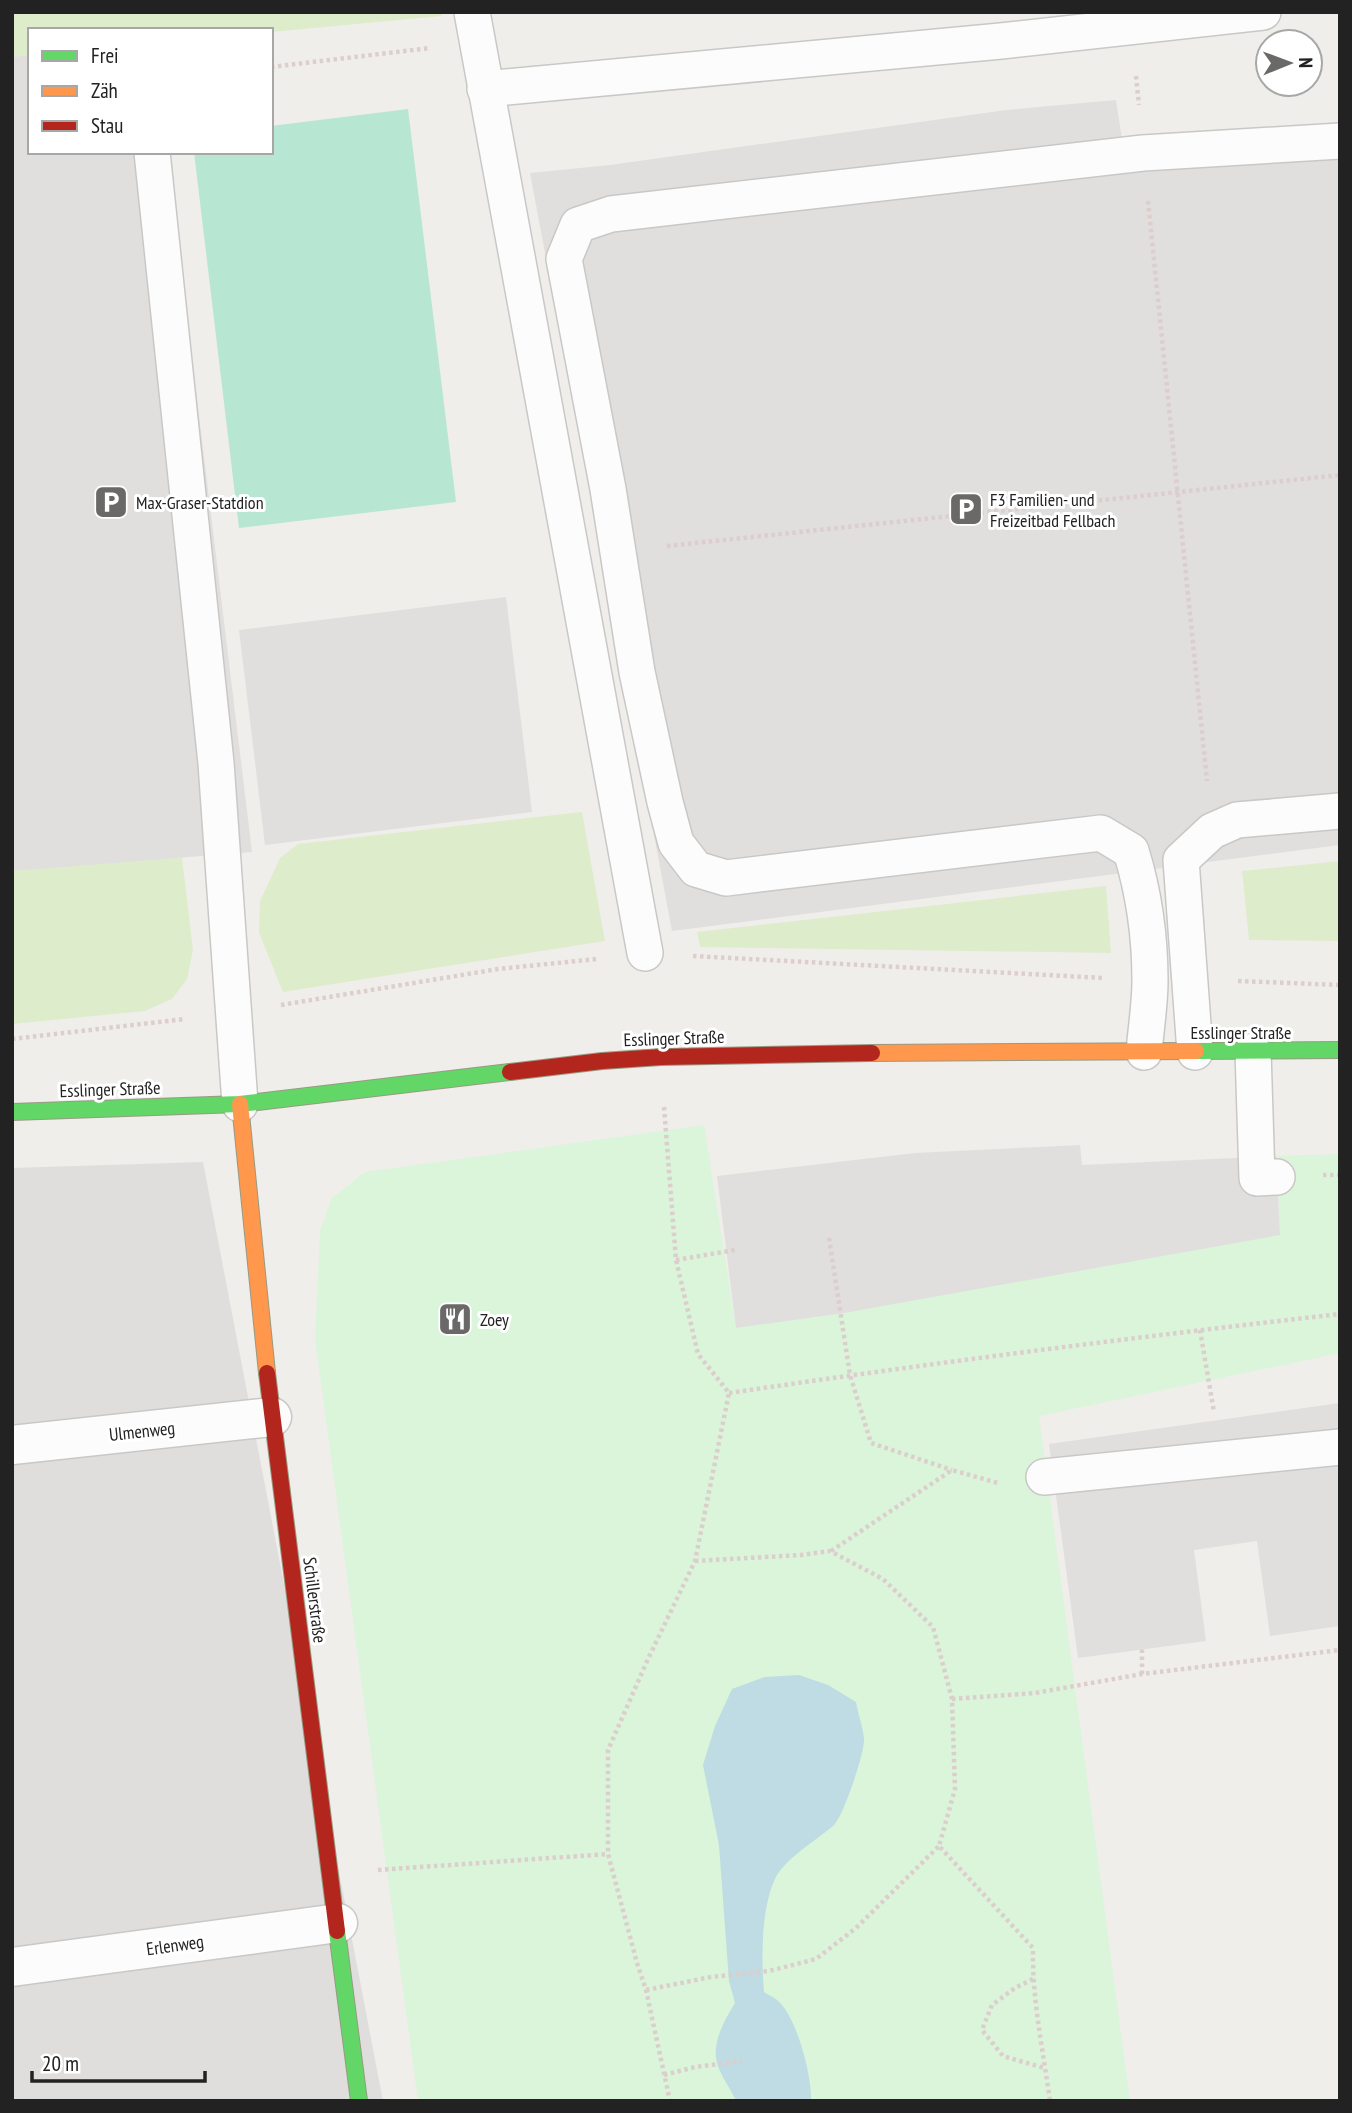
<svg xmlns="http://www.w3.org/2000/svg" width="1352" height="2113" font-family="'PT Sans Narrow',sans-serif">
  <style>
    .residential { fill: #dfdedc }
    .grass { fill: #ddeccb }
    .park { fill: #daf5da }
    .pitch { fill: #b7e6d2 }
    .parking { fill: #e0dfde }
    .water { fill: #bfdbe3 }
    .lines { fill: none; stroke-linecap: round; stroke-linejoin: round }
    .lane-casing { stroke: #c9c8c7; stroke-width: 38 }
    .street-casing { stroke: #c9c8c7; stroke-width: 41 }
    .fast-casing { stroke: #999a82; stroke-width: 18 }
    .slow-casing { stroke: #999a82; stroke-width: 18 }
    .jam-casing { stroke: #999a82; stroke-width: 18 }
    .path { stroke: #dccecd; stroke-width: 4.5; stroke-dasharray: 3.5 3.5; stroke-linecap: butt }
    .lane { stroke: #fdfcfc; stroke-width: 35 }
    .street { stroke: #fdfcfc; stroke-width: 38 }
    .fast { stroke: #63d668; stroke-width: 16 }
    .slow { stroke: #ff974d; stroke-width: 16 }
    .jam { stroke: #b3261e; stroke-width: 16 }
    .labels { text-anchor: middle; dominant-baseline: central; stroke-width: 6; stroke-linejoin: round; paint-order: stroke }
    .poi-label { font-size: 18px; fill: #222; stroke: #fff; text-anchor: start }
    .street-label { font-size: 18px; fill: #222; stroke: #fff }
  </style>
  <rect width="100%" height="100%" fill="#f0eeeb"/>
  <path class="residential" d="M 203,1162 L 383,2101 L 12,2101 L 12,1168 Z"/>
  <g class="grass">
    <path d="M 28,12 L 441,12 L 442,16 L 271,32 L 271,30 L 30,30 L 30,55 L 12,57 L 12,14 Z"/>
    <path d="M 174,790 L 193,950 L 187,979 L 172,999 L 145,1011 L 12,1024 L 12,862 Z"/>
    <path d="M 582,812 L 605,941 L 283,992 L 259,933 L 260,901 L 280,858 L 298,844 Z"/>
    <path d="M 1340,861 L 1340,941 L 1249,940 L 1242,871 Z"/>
    <path d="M 1106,886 L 1111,953 L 700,947 L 697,932 Z"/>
  </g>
  <path class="park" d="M 704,1125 L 736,1328 L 1280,1234 L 1276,1156 L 1340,1154 L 1340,1353 L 1039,1416 L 1130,2101 L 418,2101 L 315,1339 L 320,1231 L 332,1198 L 365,1172 Z"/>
  <path class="pitch" d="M 408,109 L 456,502 L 239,528 L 194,152 L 271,152 L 271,126 Z"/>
  <g class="parking">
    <path d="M 30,55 L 30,152 L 167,152 L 252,852 L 12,871 L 12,57 Z"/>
    <path d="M 1116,100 L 1123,146 L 1340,125 L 1340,845 L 672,931 L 530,173 L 610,165 L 1006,110 Z"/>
    <path d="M 506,597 L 532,812 L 265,845 L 239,630 Z"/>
    <path d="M 1080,1145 L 1082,1165 L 1276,1156 L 1280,1235 L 844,1313 L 736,1328 L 717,1176 L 915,1153 Z"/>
    <path d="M 1340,1403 L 1340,1626 L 1270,1636 L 1257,1541 L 1194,1550 L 1206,1641 L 1078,1658 L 1049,1444 Z"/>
  </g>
  <path class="water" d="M 799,1675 L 828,1685 L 856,1702 C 858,1714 863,1727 864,1739 C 865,1752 843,1817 834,1825 C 818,1839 788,1857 777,1875 C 761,1904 761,1959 764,1992 C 770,1996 778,1999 782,2005 C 798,2024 812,2076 811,2101 L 736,2101 C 731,2089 722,2078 718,2066 C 710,2045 725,2019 735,2003 L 729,1981 L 719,1845 L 703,1765 L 715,1726 L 732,1689 L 765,1677 Z"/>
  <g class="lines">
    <g class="lane-casing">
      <g id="lane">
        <path d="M 472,12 L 645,953"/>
        <path d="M 485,89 L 1001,41 L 1263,12"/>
        <path d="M 152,152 L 216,763 L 240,1104"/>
        <path d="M 1253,1051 L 1257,1178 L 1277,1177"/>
        <path d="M 1144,1052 C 1146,1028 1150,1004 1150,981 C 1150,937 1144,893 1131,851 L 1101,833 L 726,878 L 696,869 L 676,843 L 665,802 L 637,672 L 608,489 L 564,259 L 578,225 L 611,214 L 1143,153 L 1340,141"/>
        <path d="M 1195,1052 L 1181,860 L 1212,831 L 1237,820 L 1340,811"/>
        <path d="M 1044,1477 L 1340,1447"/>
      </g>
    </g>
    <g class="street-casing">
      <g id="street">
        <path d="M 12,1445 L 272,1417"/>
        <path d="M 12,1967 L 338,1923"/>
      </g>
    </g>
    <g class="fast-casing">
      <g id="fast">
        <path d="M 1196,1051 L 1340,1050"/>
        <path d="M 12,1112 L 240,1104 L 510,1072"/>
        <path d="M 337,1931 L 359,2101"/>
      </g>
    </g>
    <g class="slow-casing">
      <g id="slow">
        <path d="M 872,1053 L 1196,1051"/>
        <path d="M 240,1104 L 267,1373"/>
      </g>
    </g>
    <g class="jam-casing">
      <g id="jam">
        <path d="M 510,1072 L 602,1061 L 661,1057 L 872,1053"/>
        <path d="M 267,1373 L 337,1931"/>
      </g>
    </g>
    <g class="path">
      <path d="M 271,67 L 430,48"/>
      <path d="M 1136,76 L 1139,105"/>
      <path d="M 1148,201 L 1207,781"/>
      <path d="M 667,546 L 1340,475"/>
      <path d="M 693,956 L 1104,978"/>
      <path d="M 1238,981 L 1340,985"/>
      <path d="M 281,1005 L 498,969 L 597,959"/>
      <path d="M 12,1039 L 185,1019"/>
      <path d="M 664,1107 L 676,1260 L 698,1354 L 729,1393 L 695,1561 L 648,1659 L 608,1750 L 608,1854 L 637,1963 L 646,1990 L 670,2101"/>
      <path d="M 1323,1175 L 1340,1175"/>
      <path d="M 829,1238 L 850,1375 L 871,1443 L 952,1470"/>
      <path d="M 676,1260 L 735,1250"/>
      <path d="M 1200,1330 L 1214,1412"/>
      <path d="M 729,1393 C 932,1363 1136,1337 1340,1314"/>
      <path d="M 831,1551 L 952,1470 L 998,1483"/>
      <path d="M 695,1561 L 801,1555 L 830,1551 L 883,1579 L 933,1627 L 952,1699 L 955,1789 L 939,1846 L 1033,1948 C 1032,2000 1043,2050 1050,2101"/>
      <path d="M 1142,1674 L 1142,1649"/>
      <path d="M 952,1699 L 1035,1693 L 1142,1674 L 1340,1650"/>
      <path d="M 378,1870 L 608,1854"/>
      <path d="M 1033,1979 L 1015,1988 L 992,2005 L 982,2030 L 1003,2056 L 1044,2068"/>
      <path d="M 646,1990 L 711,1977 L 769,1971 L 816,1959 L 856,1928 L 939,1846"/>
      <path d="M 664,2075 L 695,2067 L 742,2061"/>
    </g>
    <use href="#lane" class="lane"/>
    <use href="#street" class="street"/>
    <use href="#fast" class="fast"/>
    <use href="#slow" class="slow"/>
    <use href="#jam" class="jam"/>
  </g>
  <defs>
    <g id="parking-square" transform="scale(1.75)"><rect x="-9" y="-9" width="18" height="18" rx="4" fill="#6a6968" stroke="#fff"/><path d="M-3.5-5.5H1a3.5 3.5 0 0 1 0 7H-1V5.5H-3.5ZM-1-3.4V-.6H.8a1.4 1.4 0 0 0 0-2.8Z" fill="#fff"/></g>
    <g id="restaurant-square" transform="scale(1.75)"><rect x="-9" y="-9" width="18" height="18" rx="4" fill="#6a6968" stroke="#fff"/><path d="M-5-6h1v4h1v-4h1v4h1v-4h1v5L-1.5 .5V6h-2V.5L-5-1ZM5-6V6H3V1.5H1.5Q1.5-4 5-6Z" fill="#fff"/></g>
  </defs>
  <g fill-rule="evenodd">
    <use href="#parking-square" x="111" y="502"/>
    <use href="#parking-square" x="966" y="509"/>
    <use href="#restaurant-square" x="455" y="1319"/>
  </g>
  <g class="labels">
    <g class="poi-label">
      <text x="990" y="499">F3 Familien- und<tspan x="990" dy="21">Freizeitbad Fellbach</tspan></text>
      <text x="136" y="502">Max-Graser-Statdion</text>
      <text x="480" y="1319">Zoey</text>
    </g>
    <g class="street-label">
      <text x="1241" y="1032">Esslinger Straße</text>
      <text transform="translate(674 1038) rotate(-2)">Esslinger Straße</text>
      <text transform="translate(110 1089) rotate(-2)">Esslinger Straße</text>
      <text transform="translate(142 1431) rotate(-6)">Ulmenweg</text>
      <text transform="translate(315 1600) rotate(83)">Schillerstraße</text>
      <text transform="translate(175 1945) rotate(-8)">Erlenweg</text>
    </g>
  </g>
  <rect width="1352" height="2113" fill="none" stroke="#222222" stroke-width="28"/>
  <rect x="28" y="28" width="245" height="126" fill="#ffffff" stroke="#a7a7a7" stroke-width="2"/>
  <rect x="42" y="51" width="35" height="10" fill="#63d668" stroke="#a7a7a7" stroke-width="2"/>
  <text x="91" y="63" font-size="21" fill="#222222">Frei</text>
  <rect x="42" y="86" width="35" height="10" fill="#ff974d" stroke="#a7a7a7" stroke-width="2"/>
  <text x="91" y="98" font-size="21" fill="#222222">Zäh</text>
  <rect x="42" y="121" width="35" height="10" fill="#b3261e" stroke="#a7a7a7" stroke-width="2"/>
  <text x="91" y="133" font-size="21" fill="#222222">Stau</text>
  <g transform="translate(1289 63) rotate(89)"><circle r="33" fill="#ffffff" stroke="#a7a7a7" stroke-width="2"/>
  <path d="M0-5L12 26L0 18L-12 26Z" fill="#6a6968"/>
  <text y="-10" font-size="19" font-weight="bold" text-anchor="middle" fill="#222222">N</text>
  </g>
  <path d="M32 2071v10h173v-10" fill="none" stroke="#222222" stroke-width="3.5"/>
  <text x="42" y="2071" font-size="21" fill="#222222" stroke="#ffffff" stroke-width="5" paint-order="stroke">20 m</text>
</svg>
